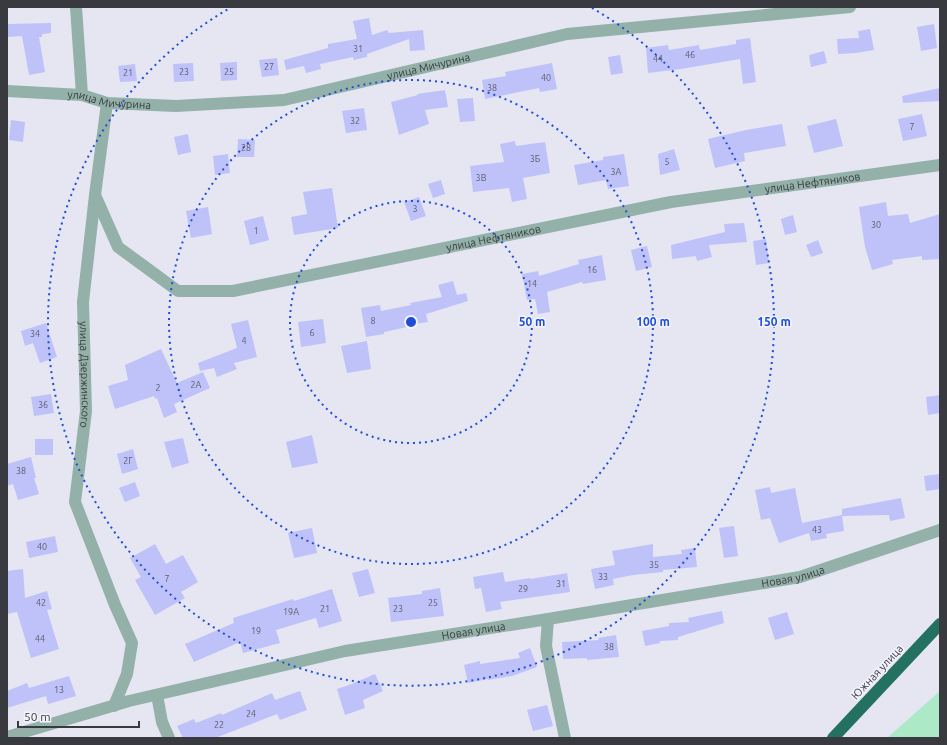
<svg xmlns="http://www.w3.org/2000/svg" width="947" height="745" font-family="Ubuntu,sans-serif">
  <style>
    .green { fill: #ace9c7 }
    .building { fill: #bfc1f9 }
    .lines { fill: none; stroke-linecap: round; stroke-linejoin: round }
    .minor { stroke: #93b1a8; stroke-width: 12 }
    .highway { stroke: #257161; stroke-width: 12 }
    .ring { fill: none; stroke: #1d4ed8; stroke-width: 2; stroke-dasharray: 2 4 }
    .labels { text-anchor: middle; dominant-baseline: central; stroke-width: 3; stroke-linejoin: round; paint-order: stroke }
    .number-label { font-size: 9px; fill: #5a5c6e }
    .street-label { font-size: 11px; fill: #393a3f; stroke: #f3f3fd }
    .centre { fill: #1d4ed8; stroke: #f3f3fd; stroke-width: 2 }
    .ring-label { font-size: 12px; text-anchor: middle; font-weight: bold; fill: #1d4ed8; stroke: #f3f3fd; stroke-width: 3; stroke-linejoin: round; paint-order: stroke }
  </style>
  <rect width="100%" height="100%" fill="#e5e6f2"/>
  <path class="green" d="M 940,691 L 940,738 L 887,738 Z"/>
  <g class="building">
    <path d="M 369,18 L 372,35 L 387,30 L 389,33 L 423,30 L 425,50 L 410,51 L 409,39 L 367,54 L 367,57 L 354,60 L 353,57 L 320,64 L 321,69 L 306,73 L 304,66 L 286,70 L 284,60 L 328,48 L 328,44 L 357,39 L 353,21 Z"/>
    <path d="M 51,23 L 51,33 L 42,34 L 42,37 L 39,37 L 45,72 L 29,75 L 22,36 L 7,37 L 7,24 Z"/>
    <path d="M 934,24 L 937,48 L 921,51 L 917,27 Z"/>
    <path d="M 870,29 L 874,50 L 856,53 L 838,54 L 837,39 L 859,38 L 858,31 Z"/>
    <path d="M 750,38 L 756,82 L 743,84 L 740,59 L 681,69 L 648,73 L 646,48 L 668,45 L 669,50 L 699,45 L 700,50 L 736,44 L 736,40 Z"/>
    <path d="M 824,51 L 827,63 L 811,67 L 809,55 Z"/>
    <path d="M 620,55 L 623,73 L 611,75 L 608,57 Z"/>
    <path d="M 277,58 L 279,75 L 262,77 L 259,60 Z"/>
    <path d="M 237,62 L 237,80 L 221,81 L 220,63 Z"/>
    <path d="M 193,63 L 194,81 L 174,82 L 173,64 Z"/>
    <path d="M 552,63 L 557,89 L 540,92 L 539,88 L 485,99 L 482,80 L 506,76 L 505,72 Z"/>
    <path d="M 135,64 L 137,81 L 120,82 L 118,66 Z"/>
    <path d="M 940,88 L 940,101 L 903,103 L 902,96 Z"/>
    <path d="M 445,90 L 448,107 L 425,110 L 429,124 L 399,135 L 391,102 L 418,95 L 417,94 Z"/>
    <path d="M 473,98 L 475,121 L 460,122 L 457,99 Z"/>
    <path d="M 364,108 L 367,130 L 346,133 L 342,111 Z"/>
    <path d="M 922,114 L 927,136 L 903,141 L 898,119 Z"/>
    <path d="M 836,119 L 843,146 L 814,153 L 807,126 Z"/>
    <path d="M 11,120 L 25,122 L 23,142 L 9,140 Z"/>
    <path d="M 782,124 L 786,146 L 744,153 L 745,161 L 715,168 L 708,139 L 746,130 Z"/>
    <path d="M 188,134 L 191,152 L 178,155 L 174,137 Z"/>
    <path d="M 238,139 L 255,140 L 254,157 L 237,157 Z"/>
    <path d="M 515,141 L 516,146 L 545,142 L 550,173 L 523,178 L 527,199 L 512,202 L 509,188 L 473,192 L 470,166 L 504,162 L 500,144 Z"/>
    <path d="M 674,149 L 680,170 L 660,175 L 658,154 Z"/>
    <path d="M 228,154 L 230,173 L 215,175 L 213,156 Z"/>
    <path d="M 624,154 L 629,186 L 608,189 L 606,180 L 578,185 L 574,165 L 603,160 L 603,157 Z"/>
    <path d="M 441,180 L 445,194 L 433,198 L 428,184 Z"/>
    <path d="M 332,188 L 338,228 L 294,235 L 291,217 L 307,214 L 303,192 Z"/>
    <path d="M 419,197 L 426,216 L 411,221 L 404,202 Z"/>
    <path d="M 886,202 L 888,216 L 908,214 L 910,223 L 940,214 L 940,259 L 922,260 L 922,256 L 892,260 L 893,264 L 872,270 L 865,247 L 859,207 Z"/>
    <path d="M 208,207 L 212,234 L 191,238 L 186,211 Z"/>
    <path d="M 793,215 L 797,232 L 785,235 L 781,219 Z"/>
    <path d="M 263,216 L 269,240 L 250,245 L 244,221 Z"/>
    <path d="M 744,223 L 747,242 L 709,245 L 712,257 L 697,261 L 696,256 L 672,259 L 671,245 L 725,232 L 724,224 Z"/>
    <path d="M 766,239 L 769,263 L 756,265 L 753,241 Z"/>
    <path d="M 818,240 L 823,253 L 811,257 L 806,245 Z"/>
    <path d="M 647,246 L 652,267 L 636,271 L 631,250 Z"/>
    <path d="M 602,255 L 606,280 L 583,284 L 582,282 L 547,292 L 550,312 L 538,314 L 535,299 L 527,300 L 522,274 L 538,271 L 539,276 L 579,264 L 578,260 Z"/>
    <path d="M 453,281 L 457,295 L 466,293 L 468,301 L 426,314 L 428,322 L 407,325 L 407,327 L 384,332 L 384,334 L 366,337 L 361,308 L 380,305 L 381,311 L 411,305 L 410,303 L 442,297 L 438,285 Z"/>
    <path d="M 323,319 L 326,343 L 301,347 L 298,322 Z"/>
    <path d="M 248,320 L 257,357 L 234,363 L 237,369 L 217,377 L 214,368 L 200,371 L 198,363 L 237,348 L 231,324 Z"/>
    <path d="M 46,323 L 57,357 L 40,363 L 33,343 L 25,346 L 21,331 Z"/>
    <path d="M 367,341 L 371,369 L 347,373 L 341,346 Z"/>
    <path d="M 161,349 L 177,383 L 203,372 L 210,388 L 174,404 L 177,412 L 164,418 L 157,398 L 155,399 L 154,396 L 115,409 L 108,386 L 128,380 L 125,365 Z"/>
    <path d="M 51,394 L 54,413 L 34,416 L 31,397 Z"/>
    <path d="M 940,395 L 940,413 L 928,415 L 926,397 Z"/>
    <path d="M 312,435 L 318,463 L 292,468 L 286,442 Z"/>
    <path d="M 183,438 L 189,463 L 172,468 L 164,442 Z"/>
    <rect x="35" y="439" width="18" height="16"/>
    <path d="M 133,449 L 138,469 L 122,474 L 117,454 Z"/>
    <path d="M 31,457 L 36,478 L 34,478 L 39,494 L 18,500 L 13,484 L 7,486 L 7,464 Z"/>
    <path d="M 940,474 L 940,489 L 926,491 L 924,476 Z"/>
    <path d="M 135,482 L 140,496 L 125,502 L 119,488 Z"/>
    <path d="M 770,487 L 771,493 L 795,488 L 802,523 L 842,515 L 844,531 L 826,534 L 827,538 L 811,541 L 809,533 L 779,543 L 770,518 L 761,520 L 755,490 Z"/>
    <path d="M 901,498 L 905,518 L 890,521 L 889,515 L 842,516 L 842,509 Z"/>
    <path d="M 734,526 L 738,556 L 724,558 L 719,528 Z"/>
    <path d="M 312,528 L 317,553 L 294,558 L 288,533 Z"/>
    <path d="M 55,536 L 58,552 L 29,558 L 26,542 Z"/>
    <path d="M 155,544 L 166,564 L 183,555 L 198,582 L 181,592 L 185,598 L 155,615 L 135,580 L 141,577 L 130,558 Z"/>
    <path d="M 653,544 L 653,557 L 682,554 L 681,550 L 695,548 L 697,567 L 663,570 L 663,572 L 633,575 L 613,579 L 614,585 L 595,589 L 591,569 L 615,565 L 612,551 Z"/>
    <path d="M 23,569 L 25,598 L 47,591 L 52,609 L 47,610 L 59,649 L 31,658 L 17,612 L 7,614 L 7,571 Z"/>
    <path d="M 368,569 L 375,593 L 359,597 L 352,573 Z"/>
    <path d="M 503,572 L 505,582 L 530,578 L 530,579 L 567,573 L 570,592 L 500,602 L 502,609 L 486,612 L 481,588 L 475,589 L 473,577 Z"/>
    <path d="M 440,588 L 444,616 L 391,622 L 388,598 L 422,594 L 422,591 Z"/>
    <path d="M 332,589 L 342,621 L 319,628 L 316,618 L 276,630 L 280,643 L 243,653 L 240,642 L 194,662 L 185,644 L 234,623 L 233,618 L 293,599 L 294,601 Z"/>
    <path d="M 722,611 L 724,623 L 678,637 L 678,640 L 660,641 L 660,643 L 645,646 L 642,631 L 669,626 L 669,623 L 689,622 L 688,618 Z"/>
    <path d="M 787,612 L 794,634 L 775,640 L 768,618 Z"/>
    <path d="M 616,635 L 619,657 L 587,660 L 587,658 L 563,659 L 562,642 L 599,640 L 598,638 Z"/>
    <path d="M 530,648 L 537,667 L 512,676 L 488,680 L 488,679 L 468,683 L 464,665 L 480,661 L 480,664 L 520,658 L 518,653 Z"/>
    <path d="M 375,674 L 383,691 L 363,700 L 365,708 L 345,715 L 337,689 L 352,684 Z"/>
    <path d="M 69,676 L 76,696 L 48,704 L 46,696 L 7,708 L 7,691 L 27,683 L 29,688 Z"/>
    <path d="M 300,691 L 307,710 L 280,720 L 277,714 L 215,738 L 183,738 L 177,726 L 194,719 L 196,723 L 221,713 L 222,715 L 272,693 L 275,700 Z"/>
    <path d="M 547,705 L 553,726 L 533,731 L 527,710 Z"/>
  </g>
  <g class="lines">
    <g class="minor">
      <path d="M 76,7 L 82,95"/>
      <path id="s1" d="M 7,91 L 82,95 L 107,103 L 176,106 L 284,100 L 567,34 L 850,7"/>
      <path id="s2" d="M 107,103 L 95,195 L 83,302 L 86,411 L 75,502 L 115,605 L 132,643 L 127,674 L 114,706"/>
      <path id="s3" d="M 95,195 L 118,247 L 178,291 L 233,291 L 671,202 L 940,165"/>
      <path d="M 548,619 L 546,646 L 565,738"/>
      <path d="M 157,695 L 162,722 L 169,738"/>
      <path id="s4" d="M 7,737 L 129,701 L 345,651 L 548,619 L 800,577 L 940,530"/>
    </g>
    <path class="highway" d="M 833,738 L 940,624"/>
  </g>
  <g class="ring">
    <circle cx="411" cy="322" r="121"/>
    <circle cx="411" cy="322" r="242"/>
    <path d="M592 8A363 363 0 1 1 230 8"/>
  </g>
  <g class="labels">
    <g class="number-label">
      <text x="358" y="49">31</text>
      <text x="690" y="55">46</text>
      <text x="658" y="59">44</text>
      <text x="269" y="67">27</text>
      <text x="184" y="72">23</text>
      <text x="229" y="72">25</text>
      <text x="128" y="73">21</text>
      <text x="546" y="78">40</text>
      <text x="492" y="88">38</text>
      <text x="355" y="121">32</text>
      <text x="912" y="127">7</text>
      <text x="246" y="148">28</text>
      <text x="535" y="159">3Б</text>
      <text x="667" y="162">5</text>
      <text x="616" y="172">3А</text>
      <text x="481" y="178">3В</text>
      <text x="415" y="209">3</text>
      <text x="876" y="225">30</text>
      <text x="256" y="231">1</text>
      <text x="592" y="270">16</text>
      <text x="532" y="284">14</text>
      <text x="373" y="321">8</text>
      <text x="312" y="333">6</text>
      <text x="35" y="334">34</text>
      <text x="244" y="341">4</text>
      <text x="196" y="385">2А</text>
      <text x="158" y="388">2</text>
      <text x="43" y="405">36</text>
      <text x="128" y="461">2Г</text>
      <text x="21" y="471">38</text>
      <text x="817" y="530">43</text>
      <text x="42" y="547">40</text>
      <text x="654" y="565">35</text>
      <text x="603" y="577">33</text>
      <text x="167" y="579">7</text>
      <text x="561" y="584">31</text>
      <text x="523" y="589">29</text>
      <text x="41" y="603">42</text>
      <text x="433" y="603">25</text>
      <text x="325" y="609">21</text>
      <text x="398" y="609">23</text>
      <text x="291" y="612">19А</text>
      <text x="256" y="631">19</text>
      <text x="40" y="639">44</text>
      <text x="609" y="647">38</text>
      <text x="59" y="690">13</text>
      <text x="251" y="714">24</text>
      <text x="219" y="725">22</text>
    </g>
    <g class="street-label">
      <text stroke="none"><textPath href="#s1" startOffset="427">улица Мичурина</textPath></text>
      <text stroke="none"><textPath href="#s1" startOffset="103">улица Мичурина</textPath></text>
      <text stroke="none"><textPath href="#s3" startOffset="776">улица Нефтяников</textPath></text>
      <text stroke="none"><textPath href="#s3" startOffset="452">улица Нефтяников</textPath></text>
      <text stroke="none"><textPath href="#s2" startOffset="273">улица Дзержинского</textPath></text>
      <text stroke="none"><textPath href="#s4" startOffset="803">Новая улица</textPath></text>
      <text stroke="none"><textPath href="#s4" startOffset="479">Новая улица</textPath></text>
      <text transform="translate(877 672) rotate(-47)">Южная улица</text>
    </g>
  </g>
  <circle cx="411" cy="322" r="6" class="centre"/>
  <g class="ring-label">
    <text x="532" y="326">50 m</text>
    <text x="653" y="326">100 m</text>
    <text x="774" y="326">150 m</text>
  </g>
  <rect width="947" height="745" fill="none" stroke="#393a3f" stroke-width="16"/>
  <path d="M18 721v6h121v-6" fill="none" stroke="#393a3f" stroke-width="2"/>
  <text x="24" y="721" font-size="12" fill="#393a3f" stroke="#f3f3fd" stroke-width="3" paint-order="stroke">50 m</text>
</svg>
